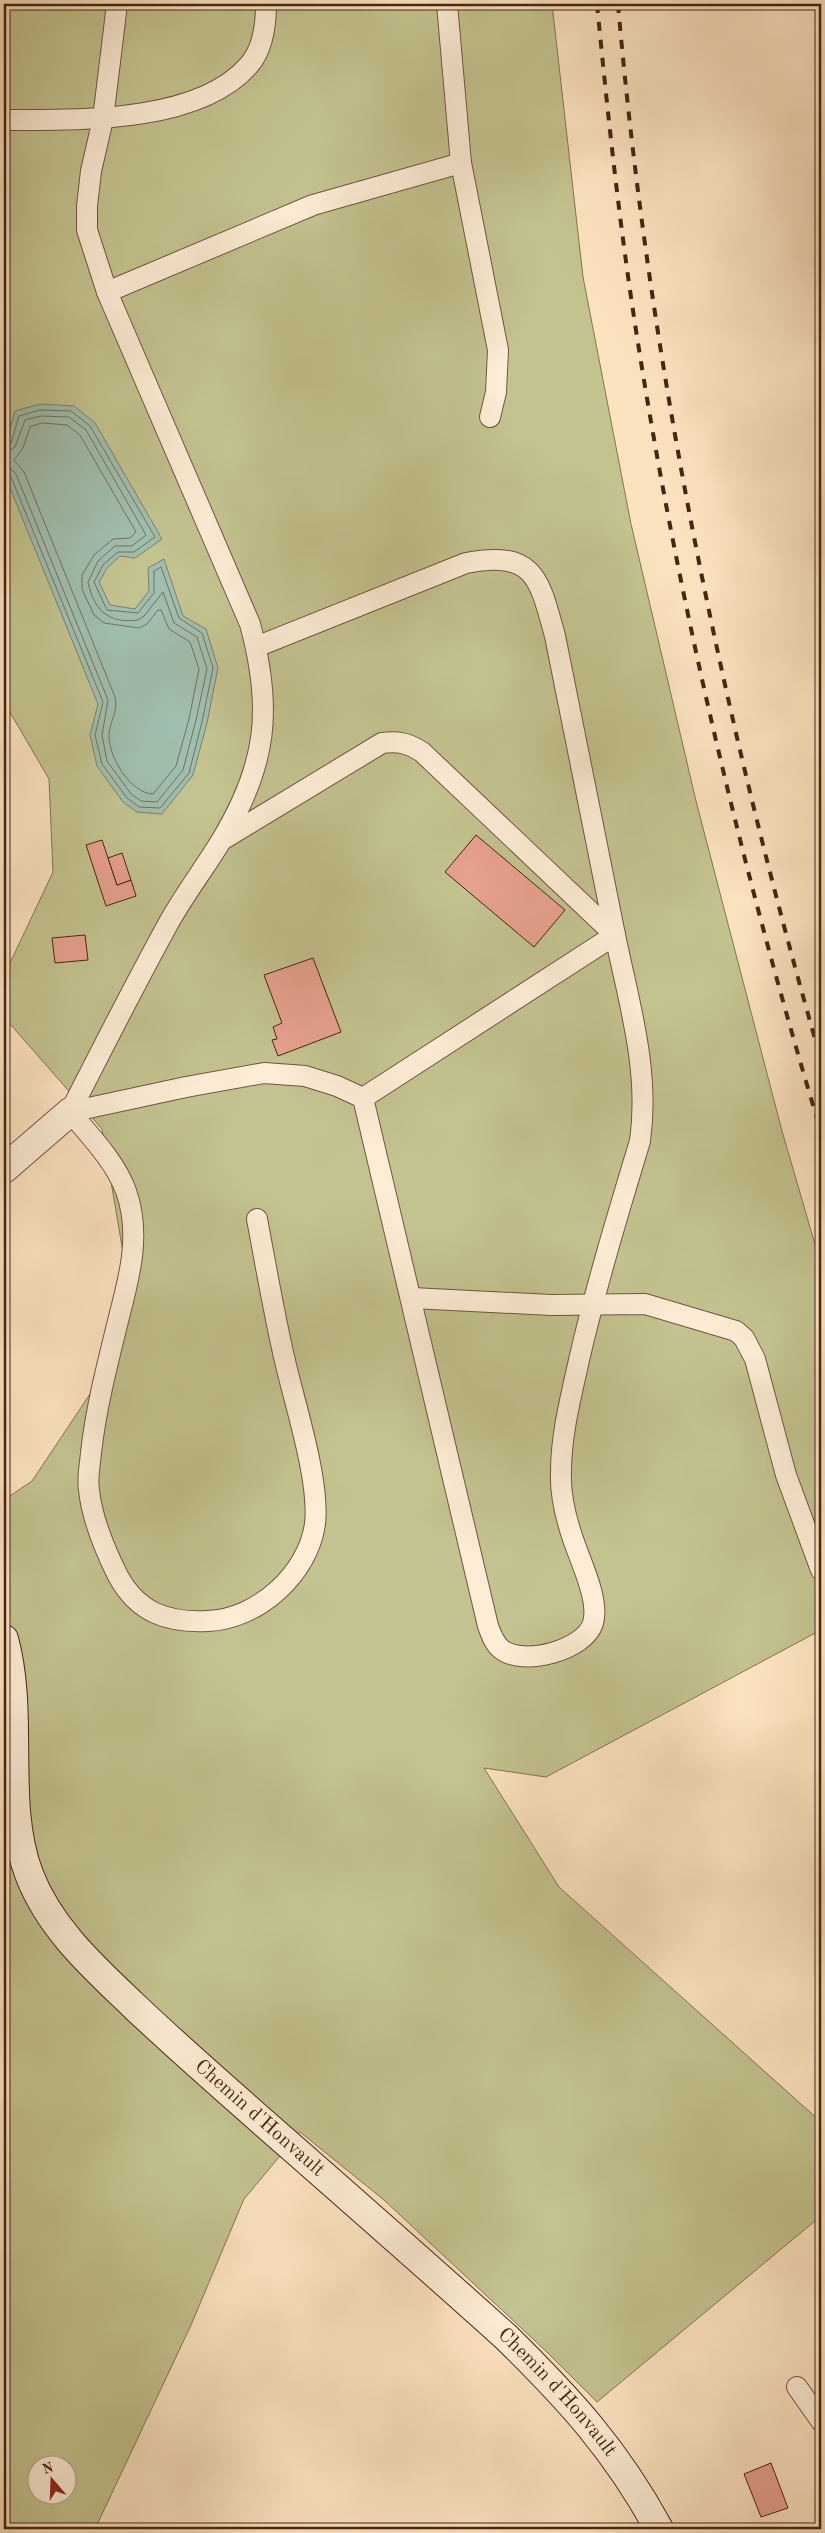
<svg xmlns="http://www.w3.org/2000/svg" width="825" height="2533" font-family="'Old Standard TT',serif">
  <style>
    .green { fill: #c3c38f; stroke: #857452; fill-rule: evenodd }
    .water { fill: #a0bead; stroke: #7c8070 }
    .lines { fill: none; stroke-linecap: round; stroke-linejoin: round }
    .shore { stroke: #747160; stroke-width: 1 }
    .building { fill: #e7a18f; stroke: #472414 }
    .lane-casing { stroke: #74543f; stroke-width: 22 }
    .street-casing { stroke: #74543f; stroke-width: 30 }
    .secondary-casing { stroke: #472414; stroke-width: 30 }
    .lane { stroke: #fdedd6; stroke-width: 20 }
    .street { stroke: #fdedd6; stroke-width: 28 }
    .secondary { stroke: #fdedd6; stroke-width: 28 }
    .rail { stroke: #472414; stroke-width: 4; stroke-dasharray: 9 9; stroke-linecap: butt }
    .labels { text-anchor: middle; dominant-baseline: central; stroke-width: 4; stroke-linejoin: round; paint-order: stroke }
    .street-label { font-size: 20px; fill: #472414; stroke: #fdedd6 }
  </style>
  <rect width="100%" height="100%" fill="#fce3c0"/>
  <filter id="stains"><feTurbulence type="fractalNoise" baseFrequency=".004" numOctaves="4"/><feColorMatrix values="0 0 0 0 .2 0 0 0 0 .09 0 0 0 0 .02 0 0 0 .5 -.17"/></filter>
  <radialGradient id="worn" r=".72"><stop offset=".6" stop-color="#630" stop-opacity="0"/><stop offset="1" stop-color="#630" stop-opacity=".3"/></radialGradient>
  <path class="green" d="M 4,4 L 552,4 L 583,277 L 631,524 L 696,801 L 782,1131 L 821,1265 L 821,1630 L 546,1777 L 484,1768 L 559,1887 L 821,2122 L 821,2216 L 597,2402 L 548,2353 L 384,2200 L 300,2132 L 244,2199 L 191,2325 L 95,2529 L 4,2529 L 4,1500 L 32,1481 L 92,1391 L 125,1264 L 102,1129 L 4,1017 L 4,972 L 11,961 L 53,872 L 49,779 L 4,702 ZM 38,2466 L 68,2466 L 68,2496 L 38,2496 Z"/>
  <path class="water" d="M 40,404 L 74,406 L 95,423 L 162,539 L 135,558 L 120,556 L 107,568 L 99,582 L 110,605 L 135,609 L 149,591 L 148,568 L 164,559 L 183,616 L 206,629 L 218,668 L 207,723 L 193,775 L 162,814 L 137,812 L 123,802 L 97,766 L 90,735 L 98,704 L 4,473 L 4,449 L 15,411 Z"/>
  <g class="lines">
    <g class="shore">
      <path d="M 42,423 L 67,425 L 80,435 L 136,532 L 130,538 L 113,539 L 94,555 L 82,575 L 82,589 L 94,615 L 104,623 L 139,628 L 147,624 L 158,610 L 161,610 L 169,629 L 190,642 L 199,669 L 189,719 L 176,766 L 153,794 C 130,793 109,757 109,736 C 109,722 119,711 115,697 L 24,472 L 14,460 L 23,448 L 30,427 Z"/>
      <path d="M 4,446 L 11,443 L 19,416 L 40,410 L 71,411 L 90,426 L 155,537 L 134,552 L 118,552 L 103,565 L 94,582 L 107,610 L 138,613 L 154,593 L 154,571 L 161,567 L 179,618 L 202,633 L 213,668 L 202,722 L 189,773 L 160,808 L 139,807 L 127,798 L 102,764 L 95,735 L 103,702 L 11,477 L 4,473"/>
      <path d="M 4,453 L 15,447 L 25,420 L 41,416 L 69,417 L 86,430 L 146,535 L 132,546 L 115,546 L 98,561 L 88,582 C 94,610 108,624 138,620 L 144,616 L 163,592 L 174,623 L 197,637 L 207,669 L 196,720 L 183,770 L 157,802 L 141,801 L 131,794 L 107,761 L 102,735 L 108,700 L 16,474 L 11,469 L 4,467"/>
    </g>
  </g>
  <g class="building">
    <path d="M 476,835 L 565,910 L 534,947 L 445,872 Z"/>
    <path d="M 102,840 L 117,885 L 131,880 L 136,896 L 106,906 L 86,845 Z"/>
    <path d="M 122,853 L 131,880 L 117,885 L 108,858 Z"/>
    <path d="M 85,935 L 88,960 L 55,963 L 52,938 Z"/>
    <path d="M 313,958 L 341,1032 L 278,1056 L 272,1040 L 277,1039 L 273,1027 L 282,1023 L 264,975 Z"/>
    <path d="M 771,2463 L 788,2508 L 761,2517 L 744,2474 Z"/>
  </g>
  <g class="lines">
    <g class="lane-casing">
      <g id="lane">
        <path d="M 117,4 L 103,119 L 91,171 L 87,206 L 87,230 L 107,292 L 313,205 L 461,163"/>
        <path d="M 447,4 L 461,163 L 498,350 L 496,392 L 490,417"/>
        <path d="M 4,120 C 75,120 198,124 249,65 C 263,49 266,24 266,4"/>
        <path d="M 256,647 L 466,563 C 535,550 539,578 555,636 L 615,935"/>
        <path d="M 222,840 L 382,743 C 399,741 408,743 422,752 L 615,935"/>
        <path d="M 70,1112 L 186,1087 L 264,1073 L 305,1076 L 337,1086 L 363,1098 L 488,1626 C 491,1634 494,1643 501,1649 C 523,1667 585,1650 593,1623 C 600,1599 579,1559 572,1536 C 565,1515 560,1493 561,1472 C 561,1434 571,1397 579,1360 C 596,1286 618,1214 640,1141 C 650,1071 629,1003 615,935 L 363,1098"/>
        <path d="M 70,1112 C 90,1136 115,1161 126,1191 C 141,1233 130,1275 119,1317 C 108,1362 96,1407 91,1453 C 90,1465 87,1478 89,1490 C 92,1519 105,1550 118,1576 C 138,1613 168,1623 208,1621 C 258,1619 308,1574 315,1524 C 320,1481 295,1405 285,1361 C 274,1314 266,1267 257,1219"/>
        <path d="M 70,1112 C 102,1049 134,986 168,924 C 184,895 204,869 221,841 C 267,765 273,709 250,624 L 107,292"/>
        <path d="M 412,1298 L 551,1305 L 645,1304 L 736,1331 L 744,1338 L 755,1359 L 786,1475 L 821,1570"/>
        <path d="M 797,2387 L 821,2421"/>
      </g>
    </g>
    <g class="street-casing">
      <path id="street" d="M 4,1169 L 70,1112"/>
    </g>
    <g class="secondary-casing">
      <g id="secondary">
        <path id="s1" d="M 4,1639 C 25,1715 2,1803 29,1874 C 49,1927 92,1966 132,2004 C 175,2045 220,2084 264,2123 C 345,2194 426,2265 506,2337 C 570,2400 616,2450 659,2529"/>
      </g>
    </g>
    <use href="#lane" class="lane"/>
    <use href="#street" class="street"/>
    <use href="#secondary" class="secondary"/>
    <g class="rail">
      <path d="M 597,4 C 608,117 620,230 638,343 C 680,610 743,873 821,1132"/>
      <path d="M 618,4 C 649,362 722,715 821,1060"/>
    </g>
  </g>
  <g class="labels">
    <g class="street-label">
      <text stroke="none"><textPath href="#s1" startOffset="576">Chemin d'Honvault</textPath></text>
      <text stroke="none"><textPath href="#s1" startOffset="981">Chemin d'Honvault</textPath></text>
    </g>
  </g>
  <rect width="825" height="2533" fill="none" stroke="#fce3c0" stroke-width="20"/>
  <rect x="5" y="5" width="815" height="2523" fill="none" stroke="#472414" stroke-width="2.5"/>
  <rect x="10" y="10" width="805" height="2513" fill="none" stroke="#472414"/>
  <g transform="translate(52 2480) rotate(341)"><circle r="24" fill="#fdedd6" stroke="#b49d88"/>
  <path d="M0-4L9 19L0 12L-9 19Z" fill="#8f2418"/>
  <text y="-8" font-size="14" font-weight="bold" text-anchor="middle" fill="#472414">N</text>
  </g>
  <rect width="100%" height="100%" filter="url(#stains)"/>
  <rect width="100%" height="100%" fill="url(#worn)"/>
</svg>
